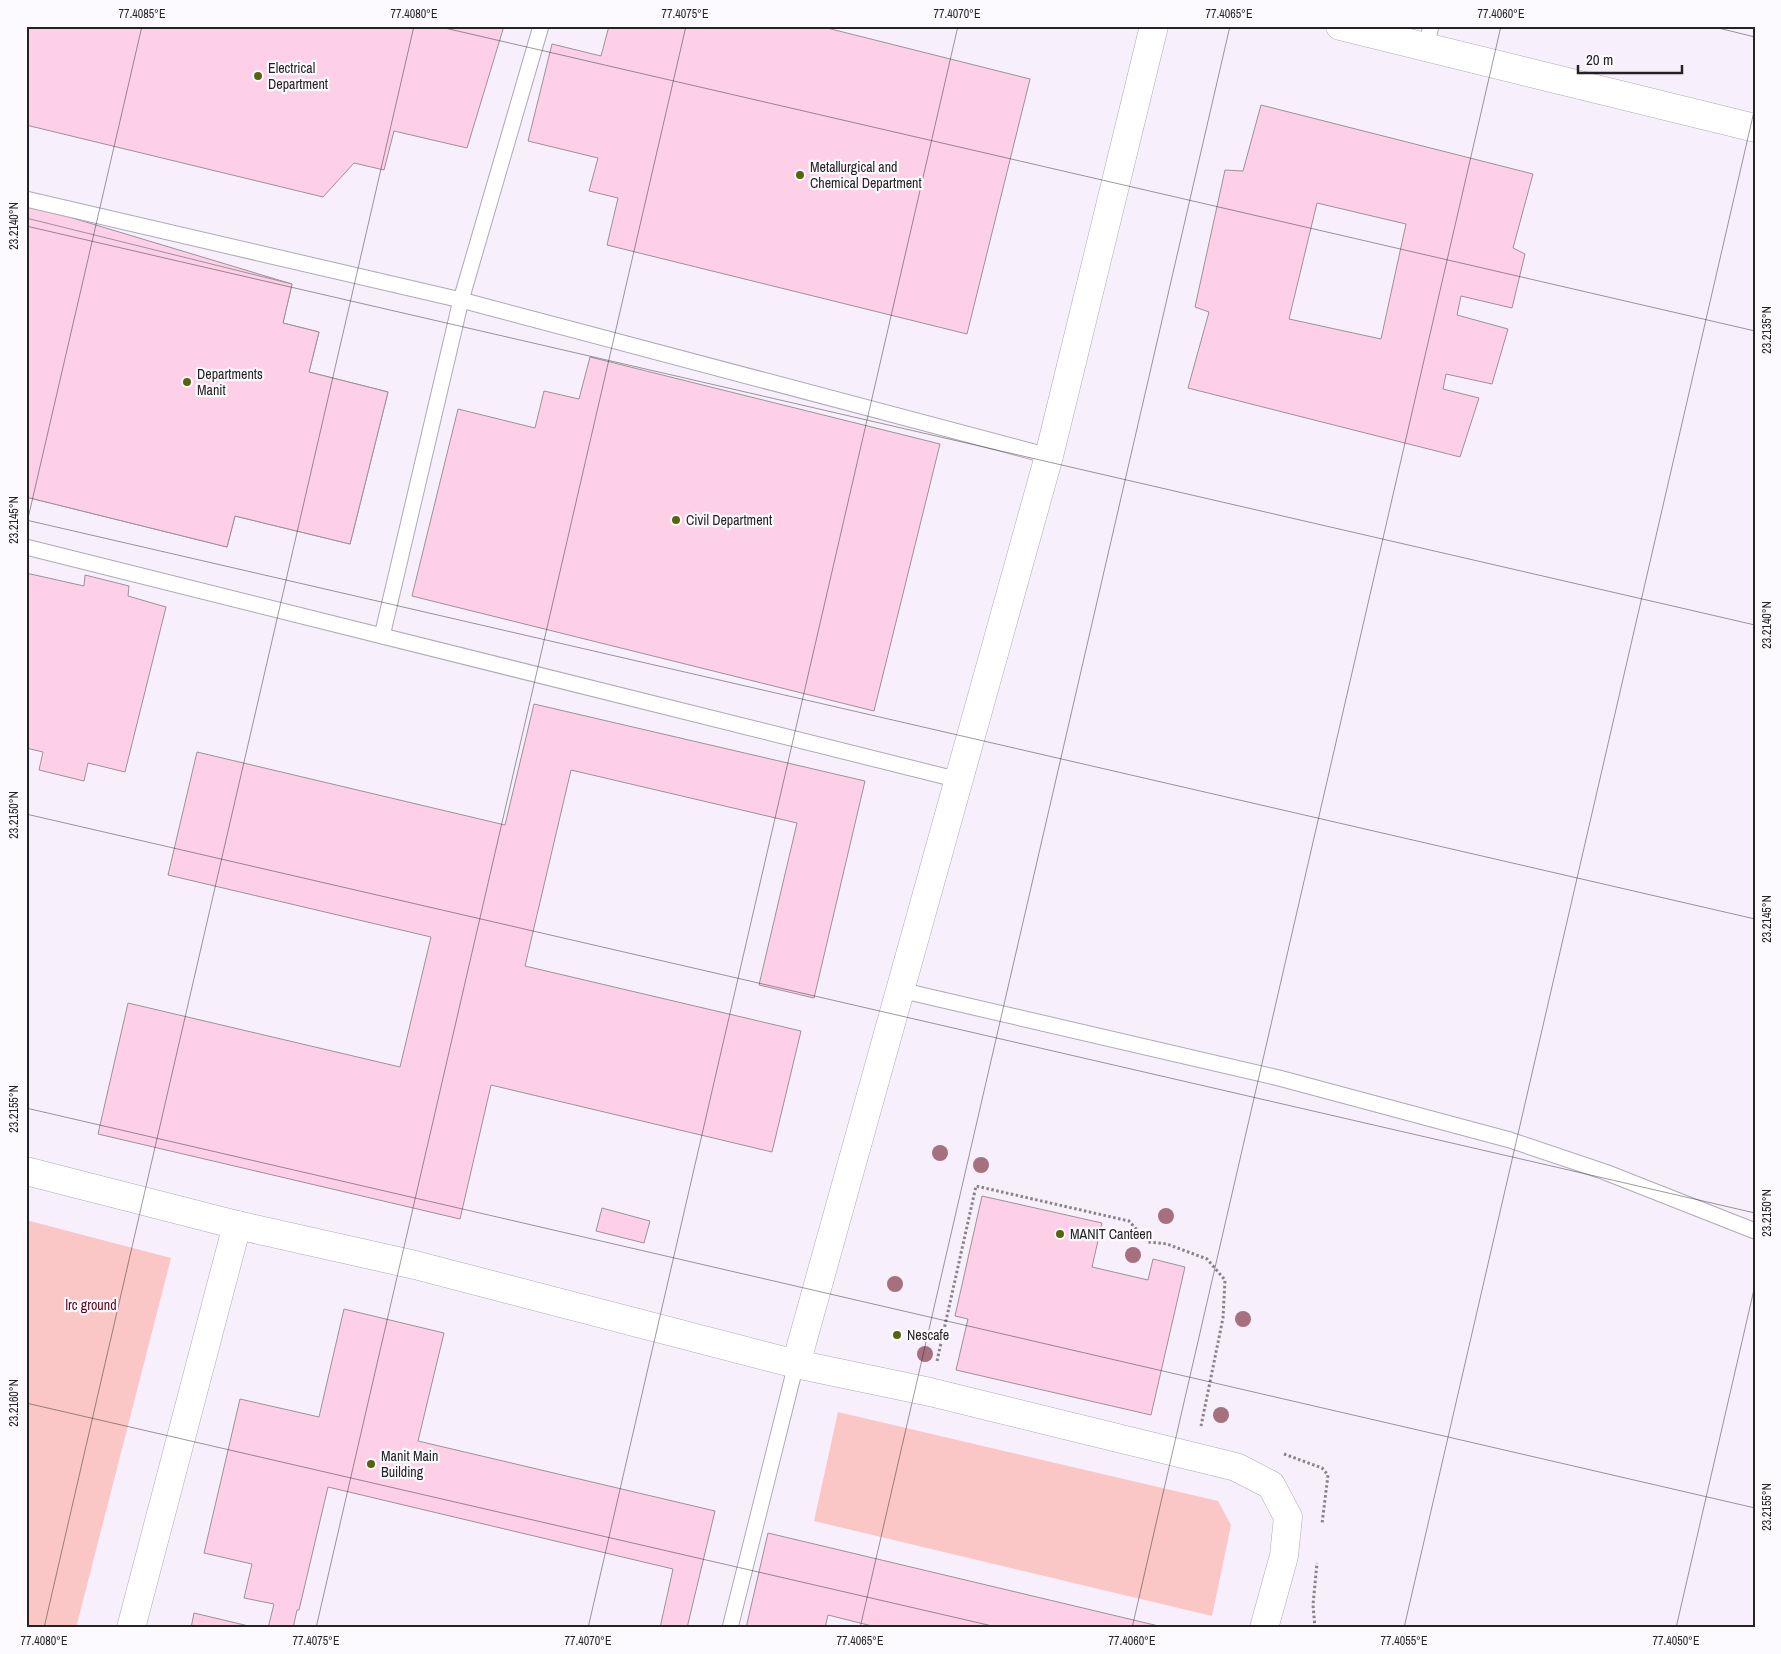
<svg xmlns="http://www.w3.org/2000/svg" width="1781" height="1654" font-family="'Archivo Narrow',sans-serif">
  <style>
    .built { fill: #f8effd }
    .green { fill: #fac7c6 }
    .building { fill: #fdd0e7; stroke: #9d9197; fill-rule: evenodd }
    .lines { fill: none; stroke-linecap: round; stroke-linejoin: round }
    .service-casing { stroke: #afa9b4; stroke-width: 17 }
    .minor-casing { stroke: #afa9b4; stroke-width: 29 }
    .path { stroke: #878488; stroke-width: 3; stroke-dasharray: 2.5 2.5; stroke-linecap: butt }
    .service { stroke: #fff; stroke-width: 15 }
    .minor { stroke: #fff; stroke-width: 28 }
    .tree { fill: #a7707e }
    .ticks { fill: none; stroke: #252226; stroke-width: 1; stroke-opacity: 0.45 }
    .poi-dot { fill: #56650b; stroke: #fdfaff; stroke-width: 2 }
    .labels { text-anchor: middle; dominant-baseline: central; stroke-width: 4.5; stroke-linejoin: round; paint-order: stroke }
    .poi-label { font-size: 14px; fill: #252226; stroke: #fdfaff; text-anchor: start }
    .park-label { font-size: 14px; fill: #600014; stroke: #fdfaff }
    .neatline { fill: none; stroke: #252226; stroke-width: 2 }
    .ticks-label { font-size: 12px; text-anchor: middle; fill: #252226 }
  </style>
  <rect width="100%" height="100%" fill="#fdfaff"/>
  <rect class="built" x="26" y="26" width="1729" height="1602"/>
  <g class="green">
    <path d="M 26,1220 L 171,1258 L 76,1628 L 26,1628 Z"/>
    <path d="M 838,1412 L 1218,1501 L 1231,1525 L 1212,1616 L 814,1521 Z"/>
  </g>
  <g class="building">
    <path d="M 26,26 L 504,26 L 467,148 L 394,131 L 384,170 L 354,163 L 323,197 L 26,125 Z"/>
    <path d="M 609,26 L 819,26 L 1030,79 L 967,334 L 607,245 L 618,198 L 589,191 L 598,158 L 528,141 L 552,44 L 601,56 Z"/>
    <path d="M 1261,105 L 1533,174 L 1513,248 L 1525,254 L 1512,308 L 1461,296 L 1457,315 L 1508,329 L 1492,384 L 1446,374 L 1443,389 L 1479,398 L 1460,457 L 1188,388 L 1209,312 L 1195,307 L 1225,170 L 1243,171 ZM 1317,203 L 1406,224 L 1381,339 L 1289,319 Z"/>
    <path d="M 26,204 L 292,284 L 283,323 L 319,332 L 309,372 L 388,392 L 350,544 L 235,516 L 227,547 L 26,497 Z"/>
    <path d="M 26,218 L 292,284 L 283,323 L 319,332 L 309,372 L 388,392 L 350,544 L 235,516 L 227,547 L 26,497 Z"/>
    <path d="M 590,357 L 940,444 L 874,711 L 412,596 L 458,409 L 535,428 L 544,391 L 579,399 Z"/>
    <path d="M 26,573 L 84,586 L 85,575 L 129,586 L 128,596 L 166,607 L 125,772 L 88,763 L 84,781 L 39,770 L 43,752 L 26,748 Z"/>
    <path d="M 534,704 L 865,781 L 814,998 L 759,985 L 797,823 L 571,770 L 525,966 L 801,1031 L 772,1152 L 491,1085 L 460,1219 L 98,1134 L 128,1003 L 400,1067 L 431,937 L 168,875 L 197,752 L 505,825 Z"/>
    <path d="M 982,1196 L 1102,1223 L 1092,1267 L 1148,1280 L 1153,1259 L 1185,1267 L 1151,1415 L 956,1370 L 968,1319 L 955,1316 Z"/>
    <path d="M 602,1208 L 650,1221 L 644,1243 L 596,1231 Z"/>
    <path d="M 344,1309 L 444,1333 L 418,1441 L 715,1511 L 687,1628 L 660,1628 L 673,1569 L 328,1487 L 299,1610 L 297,1610 L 293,1628 L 268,1628 L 274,1604 L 244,1598 L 252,1564 L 204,1553 L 240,1399 L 319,1417 Z"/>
    <path d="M 768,1533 L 1167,1628 L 880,1628 L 828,1615 L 825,1628 L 746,1628 Z"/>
    <path d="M 194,1613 L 257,1628 L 191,1628 Z"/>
  </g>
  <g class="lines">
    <g class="service-casing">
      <g id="service">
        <path d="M 1426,47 L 1431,26"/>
        <path d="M 26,199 L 461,300 L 1049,456"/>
        <path d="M 26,547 L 959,780"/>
        <path d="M 382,636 L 461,300 L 541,26"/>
        <path d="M 900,990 L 1279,1078 L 1510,1140 L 1605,1172 L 1755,1231"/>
        <path d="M 730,1628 L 796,1364"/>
      </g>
    </g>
    <g class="minor-casing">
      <g id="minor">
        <path d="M 1340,26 L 1755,128"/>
        <path d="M 26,1171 L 237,1225 L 415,1265 L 796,1364 L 930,1392 L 1236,1467 L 1271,1485 L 1288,1517 L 1284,1556 L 1264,1628"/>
        <path d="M 796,1364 L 1049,456 L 1154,26"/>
        <path d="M 131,1628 L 237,1225"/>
      </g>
    </g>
    <g class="path">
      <path d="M 937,1361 L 976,1186 L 1129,1221 L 1148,1242 L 1167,1244 L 1207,1259 L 1225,1280 L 1223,1318 L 1201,1426"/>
      <path d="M 1284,1454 L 1322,1468 L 1328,1475 L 1322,1524"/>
      <path d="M 1315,1628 L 1313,1605 L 1317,1563"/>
    </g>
    <use href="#service" class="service"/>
    <use href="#minor" class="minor"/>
  </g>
  <g class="tree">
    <circle cx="940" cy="1153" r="8"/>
    <circle cx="981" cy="1165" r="8"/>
    <circle cx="1166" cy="1216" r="8"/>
    <circle cx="1133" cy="1255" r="8"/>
    <circle cx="895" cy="1284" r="8"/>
    <circle cx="1243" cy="1319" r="8"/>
    <circle cx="925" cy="1354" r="8"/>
    <circle cx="1221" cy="1415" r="8"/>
  </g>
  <path class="ticks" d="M 436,26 L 1755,331M 1710,26 L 1755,37M 26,226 L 1755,625M 26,520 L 1755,919M 26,527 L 142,26M 26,814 L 1755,1213M 26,1108 L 1755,1508M 26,1403 L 1001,1628M 44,1628 L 414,26M 316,1628 L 686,26M 588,1628 L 958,26M 860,1628 L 1230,26M 1132,1628 L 1501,26M 1404,1628 L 1755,107M 1676,1628 L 1755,1285"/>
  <g class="poi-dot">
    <circle cx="258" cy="76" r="5"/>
    <circle cx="800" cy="175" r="5"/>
    <circle cx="187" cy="382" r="5"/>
    <circle cx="676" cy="520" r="5"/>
    <circle cx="1060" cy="1234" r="5"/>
    <circle cx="897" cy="1335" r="5"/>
    <circle cx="371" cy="1464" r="5"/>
  </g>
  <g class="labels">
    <g class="poi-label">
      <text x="268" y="68">Electrical<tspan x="268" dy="16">Department</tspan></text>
      <text x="810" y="167">Metallurgical and<tspan x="810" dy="16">Chemical Department</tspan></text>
      <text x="197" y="374">Departments<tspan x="197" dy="16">Manit</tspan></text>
      <text x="686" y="520">Civil Department</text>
      <text x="1070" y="1234">MANIT Canteen</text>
      <text x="907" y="1335">Nescafe</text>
      <text x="381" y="1456">Manit Main<tspan x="381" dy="16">Building</tspan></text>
    </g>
    <g class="park-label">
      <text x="91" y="1305">lrc ground</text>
    </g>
  </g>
  <rect width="1781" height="1654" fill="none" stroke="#fdfaff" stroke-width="55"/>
  <path d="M1578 65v8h104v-8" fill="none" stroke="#252226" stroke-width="2.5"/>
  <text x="1586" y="65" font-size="15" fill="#252226" stroke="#fdfaff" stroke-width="4" paint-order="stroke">20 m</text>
  <rect x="28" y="28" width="1726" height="1598" class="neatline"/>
  <g class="ticks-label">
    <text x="142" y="18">77.4085°E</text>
    <text x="414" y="18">77.4080°E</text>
    <text x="685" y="18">77.4075°E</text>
    <text x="957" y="18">77.4070°E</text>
    <text x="1229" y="18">77.4065°E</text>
    <text x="1501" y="18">77.4060°E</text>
    <text transform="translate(14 226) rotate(-90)" y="4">23.2140°N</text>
    <text transform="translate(1767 330) rotate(-90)" y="4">23.2135°N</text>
    <text transform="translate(14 520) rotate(-90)" y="4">23.2145°N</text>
    <text transform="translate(1767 625) rotate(-90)" y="4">23.2140°N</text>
    <text transform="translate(14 815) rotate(-90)" y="4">23.2150°N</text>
    <text transform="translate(1767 919) rotate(-90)" y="4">23.2145°N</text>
    <text transform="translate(14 1109) rotate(-90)" y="4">23.2155°N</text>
    <text transform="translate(1767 1213) rotate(-90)" y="4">23.2150°N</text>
    <text transform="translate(14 1403) rotate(-90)" y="4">23.2160°N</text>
    <text transform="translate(1767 1507) rotate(-90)" y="4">23.2155°N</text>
    <text x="44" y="1645">77.4080°E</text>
    <text x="316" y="1645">77.4075°E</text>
    <text x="588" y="1645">77.4070°E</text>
    <text x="860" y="1645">77.4065°E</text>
    <text x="1132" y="1645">77.4060°E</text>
    <text x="1404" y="1645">77.4055°E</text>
    <text x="1676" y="1645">77.4050°E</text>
  </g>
</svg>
